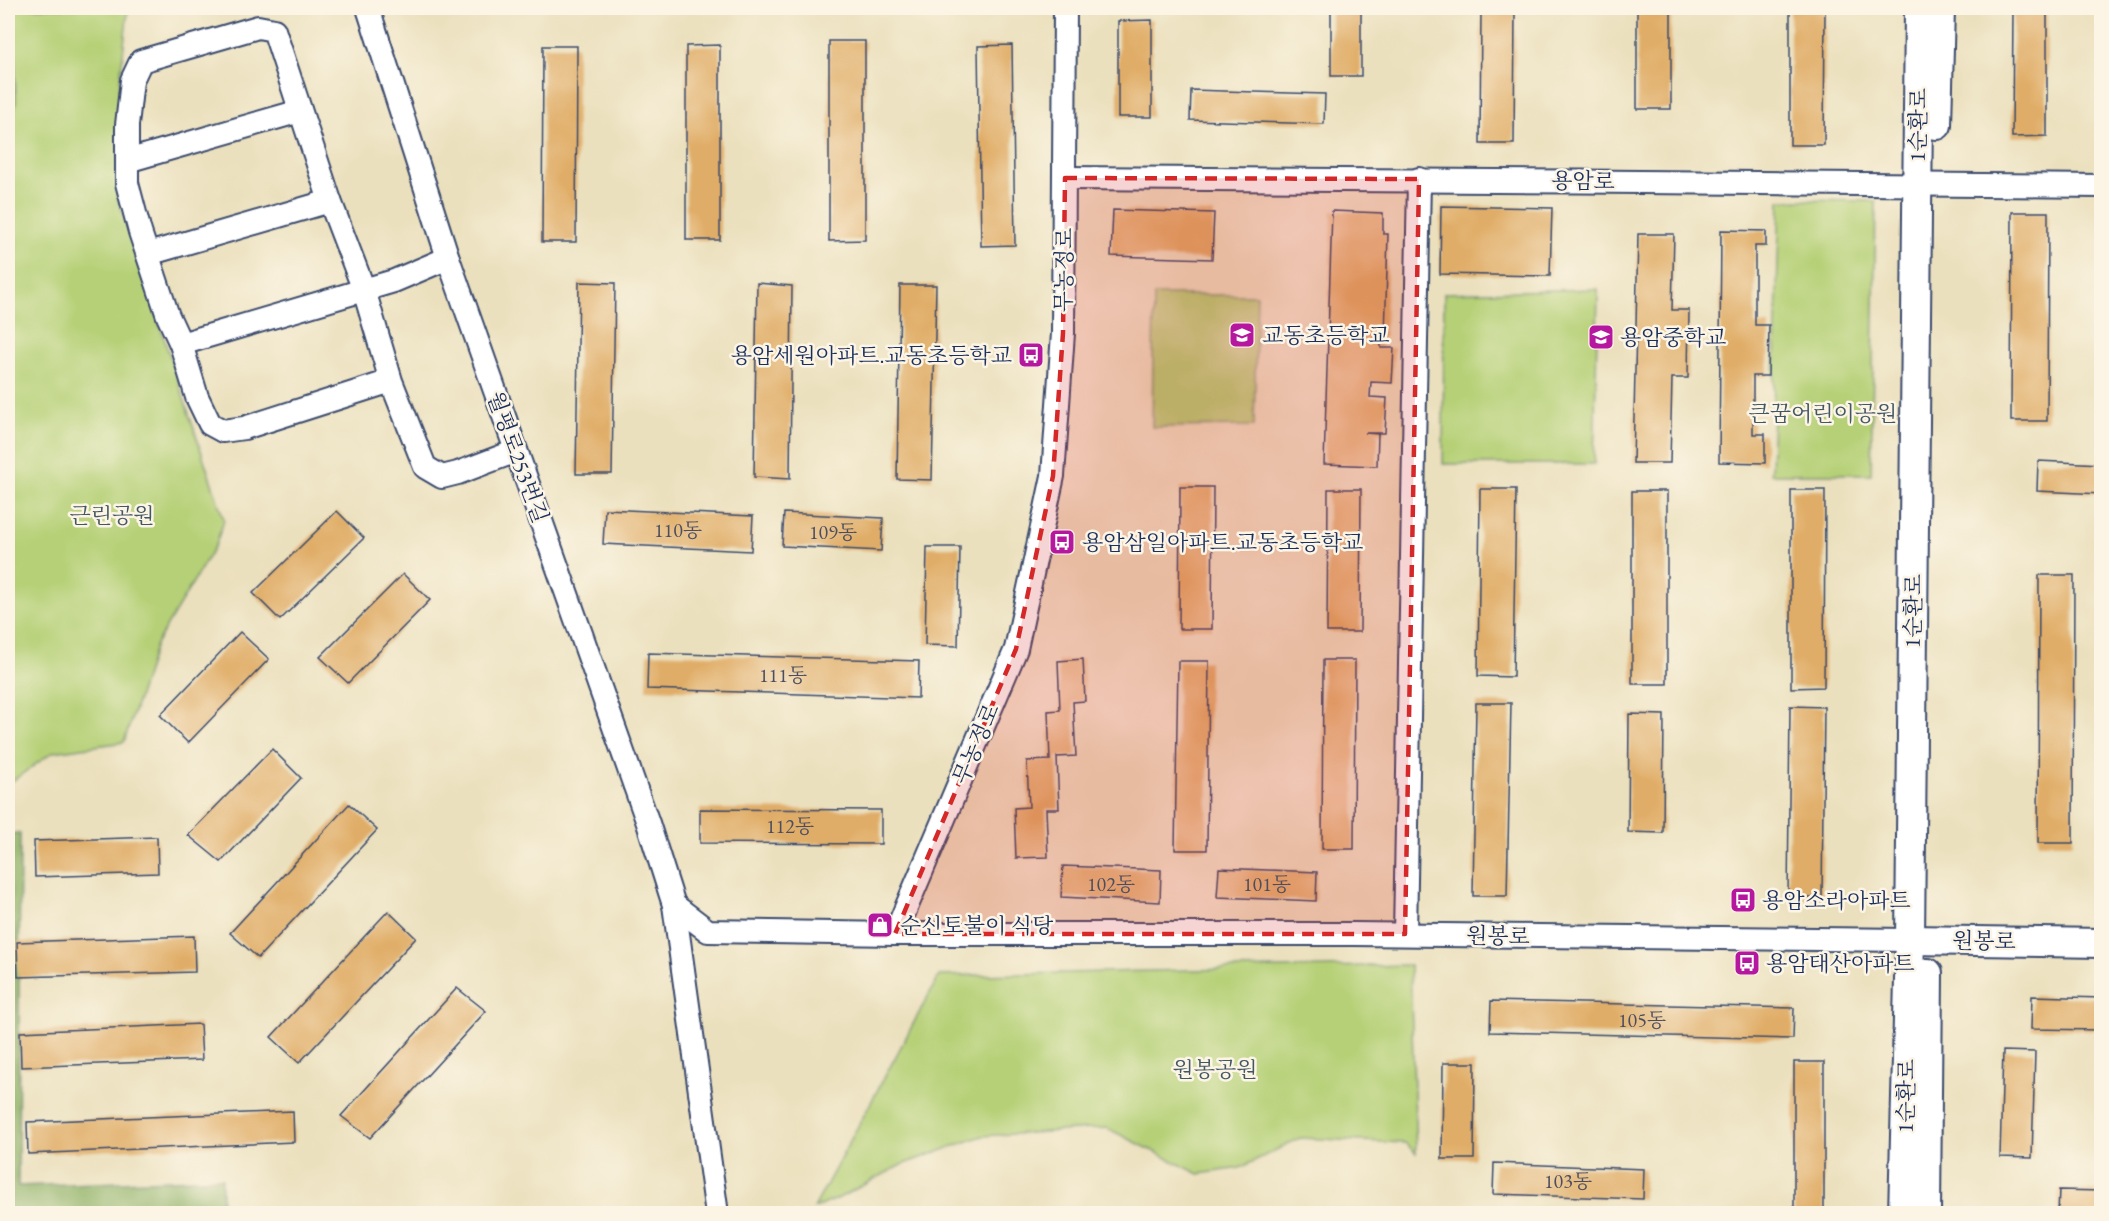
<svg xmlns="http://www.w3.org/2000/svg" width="2109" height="1221" font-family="'EB Garamond','Noto Serif KR',serif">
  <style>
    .green { fill: #b5d076; stroke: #68806a; stroke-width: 1.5 }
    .forest { fill: #90b267; stroke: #567062; stroke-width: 1.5 }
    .building { fill: #e0ad67 }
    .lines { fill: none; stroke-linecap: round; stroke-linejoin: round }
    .minor-casing { stroke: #3a4a6c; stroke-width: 26 }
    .tertiary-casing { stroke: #3a4a6c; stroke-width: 32 }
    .minor { stroke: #fff; stroke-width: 22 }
    .tertiary { stroke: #fff; stroke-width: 28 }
    .marked { fill: #d62828; fill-opacity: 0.2; stroke: #d62828; stroke-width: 4.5; stroke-dasharray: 12 8; stroke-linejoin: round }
    .labels { text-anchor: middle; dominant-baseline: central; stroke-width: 5; stroke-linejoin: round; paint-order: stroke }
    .number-label { font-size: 20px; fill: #4c4e60 }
    .street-label { font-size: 22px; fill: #1b2f5e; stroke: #fcf5e5 }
    .poi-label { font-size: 22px; fill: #1b2f5e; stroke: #fcf5e5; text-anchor: start }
    .park-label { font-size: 22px; fill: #425764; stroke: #fcf5e5 }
  </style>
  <rect width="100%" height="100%" fill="#fcf5e5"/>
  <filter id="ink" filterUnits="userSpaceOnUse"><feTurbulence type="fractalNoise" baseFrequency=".0167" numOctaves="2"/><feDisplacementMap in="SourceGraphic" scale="12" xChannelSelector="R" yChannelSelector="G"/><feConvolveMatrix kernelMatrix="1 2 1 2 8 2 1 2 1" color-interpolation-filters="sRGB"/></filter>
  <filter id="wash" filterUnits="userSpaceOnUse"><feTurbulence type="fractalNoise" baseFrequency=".008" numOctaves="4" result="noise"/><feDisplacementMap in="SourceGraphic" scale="24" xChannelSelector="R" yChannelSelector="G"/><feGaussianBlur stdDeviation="1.35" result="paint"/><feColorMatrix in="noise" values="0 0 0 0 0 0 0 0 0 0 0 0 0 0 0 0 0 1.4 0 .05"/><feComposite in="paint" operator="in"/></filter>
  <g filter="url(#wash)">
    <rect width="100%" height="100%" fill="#ebe0bd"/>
    <g class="green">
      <path d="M 8,8 L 110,8 L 110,10 L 128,8 L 118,100 L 118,199 L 224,520 L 216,544 L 156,644 L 124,742 L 53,752 L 8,784 Z"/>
      <path d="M 1780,200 L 1876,201 L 1871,474 L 1771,474 Z"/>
      <path d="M 1598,289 L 1594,464 L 1443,464 L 1444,293 Z"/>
      <path d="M 1154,295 L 1257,295 L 1254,426 L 1152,427 Z"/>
      <path d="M 1410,965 L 1416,1153 L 1405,1143 L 1300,1138 L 1240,1168 L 1199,1174 L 1107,1128 L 982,1136 L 901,1165 L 835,1200 L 814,1208 L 939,976 Z"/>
    </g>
    <g class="forest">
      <path d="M 14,41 L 16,101 L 8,151 L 8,48 Z"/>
      <path d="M 20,833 L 18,1186 L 222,1178 L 222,1213 L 8,1213 L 8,834 Z"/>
    </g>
    <g id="blocks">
      <g class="building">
        <rect x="1331" y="8" width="30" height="68"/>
        <path d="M 1481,8 L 1515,8 L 1514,144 L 1480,144 Z"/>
        <rect x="1637" y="8" width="34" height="101"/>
        <path d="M 1790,8 L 1825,8 L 1824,145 L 1790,145 Z"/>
        <path d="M 2013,8 L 2047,8 L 2047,136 L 2012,137 Z"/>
        <path d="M 1152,20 L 1152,117 L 1118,117 L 1118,21 Z"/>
        <path d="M 829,41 L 865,41 L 865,240 L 829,241 Z"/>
        <path d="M 720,45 L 720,240 L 686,240 L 686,46 Z"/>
        <path d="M 1012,45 L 1015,245 L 981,246 L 978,46 Z"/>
        <path d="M 543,46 L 577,46 L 576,242 L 542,242 Z"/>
        <path d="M 1191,90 L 1325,94 L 1324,124 L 1190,120 Z"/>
        <path d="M 1441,206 L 1552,208 L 1550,276 L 1440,274 Z"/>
        <path d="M 1113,210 L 1214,213 L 1212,259 L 1111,256 Z"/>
        <path d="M 1332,211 L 1383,213 L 1383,234 L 1388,234 L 1385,337 L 1381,339 L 1381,348 L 1394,348 L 1392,383 L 1371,382 L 1370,397 L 1387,398 L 1385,433 L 1365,433 L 1378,434 L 1377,466 L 1324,464 Z"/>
        <path d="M 2012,212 L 2048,212 L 2047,421 L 2011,421 Z"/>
        <path d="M 1721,230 L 1766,231 L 1766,246 L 1755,246 L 1755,325 L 1769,325 L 1768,376 L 1753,376 L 1753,434 L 1765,434 L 1765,463 L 1719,462 Z"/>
        <path d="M 1638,234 L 1674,234 L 1672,310 L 1689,310 L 1688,378 L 1672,378 L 1670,463 L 1633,463 Z"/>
        <path d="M 579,282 L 615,283 L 612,474 L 576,474 Z"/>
        <path d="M 757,283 L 792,286 L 790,479 L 754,477 Z"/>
        <path d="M 900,285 L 936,285 L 932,480 L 897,479 Z"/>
        <path d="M 2038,461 L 2102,464 L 2102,494 L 2037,491 Z"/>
        <path d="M 1180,487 L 1213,487 L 1212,629 L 1179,629 Z"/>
        <path d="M 1328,489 L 1361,489 L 1360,632 L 1327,632 Z"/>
        <path d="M 1480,489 L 1516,489 L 1513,677 L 1478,676 Z"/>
        <path d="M 1791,490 L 1825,490 L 1824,687 L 1791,688 Z"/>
        <rect x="1632" y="491" width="35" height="193"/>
        <path d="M 605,509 L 753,516 L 751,551 L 603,544 Z"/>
        <path d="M 337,511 L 364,538 L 280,620 L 253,593 Z"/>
        <path d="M 784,513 L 883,518 L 881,551 L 782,546 Z"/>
        <path d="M 927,547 L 960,547 L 958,646 L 925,645 Z"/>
        <path d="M 403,574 L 430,600 L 348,683 L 320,657 Z"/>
        <path d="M 2039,575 L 2074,575 L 2073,843 L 2038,843 Z"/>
        <path d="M 240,632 L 269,659 L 188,743 L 160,715 Z"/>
        <path d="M 648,653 L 919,661 L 918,698 L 647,689 Z"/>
        <path d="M 1083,659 L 1085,701 L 1073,702 L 1076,756 L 1057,757 L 1059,809 L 1046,809 L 1048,857 L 1016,858 L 1014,808 L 1029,807 L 1027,761 L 1050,760 L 1048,711 L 1060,710 L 1058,661 Z"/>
        <path d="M 1323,660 L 1355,660 L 1354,849 L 1322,849 Z"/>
        <path d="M 1178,661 L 1209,661 L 1207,850 L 1175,850 Z"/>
        <path d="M 1476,703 L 1511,703 L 1507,896 L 1473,896 Z"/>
        <path d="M 1790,706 L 1824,707 L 1822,898 L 1788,898 Z"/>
        <path d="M 1629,714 L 1664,715 L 1663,833 L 1628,832 Z"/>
        <path d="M 272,749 L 301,778 L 221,862 L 188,835 Z"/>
        <path d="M 349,804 L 377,830 L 258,958 L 230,933 Z"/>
        <path d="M 700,809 L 881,810 L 881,844 L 700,843 Z"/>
        <path d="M 157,837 L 158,873 L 35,877 L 34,841 Z"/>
        <path d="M 1063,866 L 1161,870 L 1160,902 L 1061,897 Z"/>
        <path d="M 1219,868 L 1317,872 L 1316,901 L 1217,897 Z"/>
        <path d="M 388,911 L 416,938 L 299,1063 L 271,1037 Z"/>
        <path d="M 194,936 L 195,972 L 18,977 L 17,942 Z"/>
        <path d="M 457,988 L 486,1011 L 370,1138 L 341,1116 Z"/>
        <path d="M 2032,996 L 2102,998 L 2102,1030 L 2031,1029 Z"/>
        <path d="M 1491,1001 L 1794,1008 L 1793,1039 L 1490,1032 Z"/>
        <path d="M 200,1024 L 202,1060 L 21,1067 L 20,1032 Z"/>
        <path d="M 2003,1051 L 2035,1052 L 2032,1158 L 2000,1157 Z"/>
        <rect x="1794" y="1062" width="30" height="152"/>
        <path d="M 1443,1063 L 1475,1063 L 1474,1159 L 1442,1159 Z"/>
        <path d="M 293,1111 L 294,1142 L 28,1154 L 27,1122 Z"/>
        <path d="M 1494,1163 L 1644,1169 L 1643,1199 L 1493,1194 Z"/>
        <path d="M 2059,1190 L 2102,1191 L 2102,1214 L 2058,1214 Z"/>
      </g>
    </g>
  </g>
  <g filter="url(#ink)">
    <use href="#blocks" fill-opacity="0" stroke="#3a4a6c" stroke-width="1.5"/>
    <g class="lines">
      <g class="minor-casing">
        <g id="minor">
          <path d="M 368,8 L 448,258 L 648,823 L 674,905 L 717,1214"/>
          <path d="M 127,161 L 300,111"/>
          <path d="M 1065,178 C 1411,179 1756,184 2102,186"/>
          <path d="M 148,254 L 330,201"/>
          <path d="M 181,344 L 394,281 L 448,258"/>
          <path d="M 391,381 L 244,428 L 223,431 L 210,424 L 197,397 L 181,344 L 168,316 L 140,232 L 127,183 L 127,125 L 132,80 L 141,61 L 258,27 L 274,30 L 330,201 L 364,290 L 391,381 L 425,467 L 442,477 L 458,473 L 516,451"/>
          <path d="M 674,905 L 708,931 L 895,934 L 1354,934 L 1910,940"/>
          <path d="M 895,934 L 1016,649 L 1053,476 L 1063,333 L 1065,8"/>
          <path d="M 1405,934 L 1419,179"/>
        </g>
      </g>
      <g class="tertiary-casing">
        <g id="tertiary">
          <path d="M 1937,125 L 1940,8"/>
          <path d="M 1910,940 L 2102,943"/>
          <path d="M 1903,1214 L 1910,940 L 1919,8"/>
          <path d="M 1926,1214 L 1928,973"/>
        </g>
      </g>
      <use href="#minor" class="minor"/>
      <use href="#tertiary" class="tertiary"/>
    </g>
  </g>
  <path class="marked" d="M 1065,178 L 1419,179 L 1405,934 L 895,934 L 1016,649 L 1053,476 L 1063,333 Z"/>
  <defs>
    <g id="school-square" transform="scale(1.35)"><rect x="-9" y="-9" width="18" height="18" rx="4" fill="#b5179e" stroke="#fcf5e5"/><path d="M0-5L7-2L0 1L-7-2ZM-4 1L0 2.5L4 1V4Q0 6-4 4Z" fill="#fff"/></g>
    <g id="bus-square" transform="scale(1.35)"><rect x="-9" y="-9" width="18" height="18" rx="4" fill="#b5179e" stroke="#fcf5e5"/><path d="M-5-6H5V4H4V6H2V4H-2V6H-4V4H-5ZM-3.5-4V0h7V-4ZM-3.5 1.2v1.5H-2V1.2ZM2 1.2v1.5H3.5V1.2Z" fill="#fff"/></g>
    <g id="shop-square" transform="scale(1.35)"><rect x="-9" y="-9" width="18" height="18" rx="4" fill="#b5179e" stroke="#fcf5e5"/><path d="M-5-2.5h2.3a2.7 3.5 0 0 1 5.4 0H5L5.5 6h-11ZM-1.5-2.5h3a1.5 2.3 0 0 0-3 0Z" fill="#fff"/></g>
  </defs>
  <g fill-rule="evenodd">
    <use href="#school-square" x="1242" y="335"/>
    <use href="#school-square" x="1601" y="337"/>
    <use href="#bus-square" x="1031" y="355"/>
    <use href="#bus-square" x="1062" y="542"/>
    <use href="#bus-square" x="1743" y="900"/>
    <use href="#shop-square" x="880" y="925"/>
    <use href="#bus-square" x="1747" y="963"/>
  </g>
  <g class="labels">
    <g class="number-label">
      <text x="678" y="530">110동</text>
      <text x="833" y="532">109동</text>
      <text x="783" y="675">111동</text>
      <text x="790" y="826">112동</text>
      <text x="1111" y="884">102동</text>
      <text x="1267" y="884">101동</text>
      <text x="1642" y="1020">105동</text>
      <text x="1568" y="1181">103동</text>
    </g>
    <g class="street-label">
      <text transform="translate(1918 125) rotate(-89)">1순환로</text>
      <text transform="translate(1583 181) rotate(1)">용암로</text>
      <text transform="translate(1064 270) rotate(-89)">무농정로</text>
      <text transform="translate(518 457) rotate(70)">월평로253번길</text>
      <text transform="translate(1913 611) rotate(-89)">1순환로</text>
      <text transform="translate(976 744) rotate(-67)">무농정로</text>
      <text transform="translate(1498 936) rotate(1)">원봉로</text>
      <text transform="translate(1984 941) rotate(1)">원봉로</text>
      <text transform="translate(1906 1096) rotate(-89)">1순환로</text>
    </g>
    <g class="poi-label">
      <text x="1262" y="335">교동초등학교</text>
      <text x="1620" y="337">용암중학교</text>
      <text x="1012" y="355" text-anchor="end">용암세원아파트.교동초등학교</text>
      <text x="1082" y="542">용암삼일아파트.교동초등학교</text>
      <text x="1762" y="900">용암소라아파트</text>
      <text x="900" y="925">순신토불이 식당</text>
      <text x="1766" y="963">용암태산아파트</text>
    </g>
    <g class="park-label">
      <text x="1823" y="413">큰꿈어린이공원</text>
      <text x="112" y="515">근린공원</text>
      <text x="1215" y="1069">원봉공원</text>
    </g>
  </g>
  <rect width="2109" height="1221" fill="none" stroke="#fcf5e5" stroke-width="30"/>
</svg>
